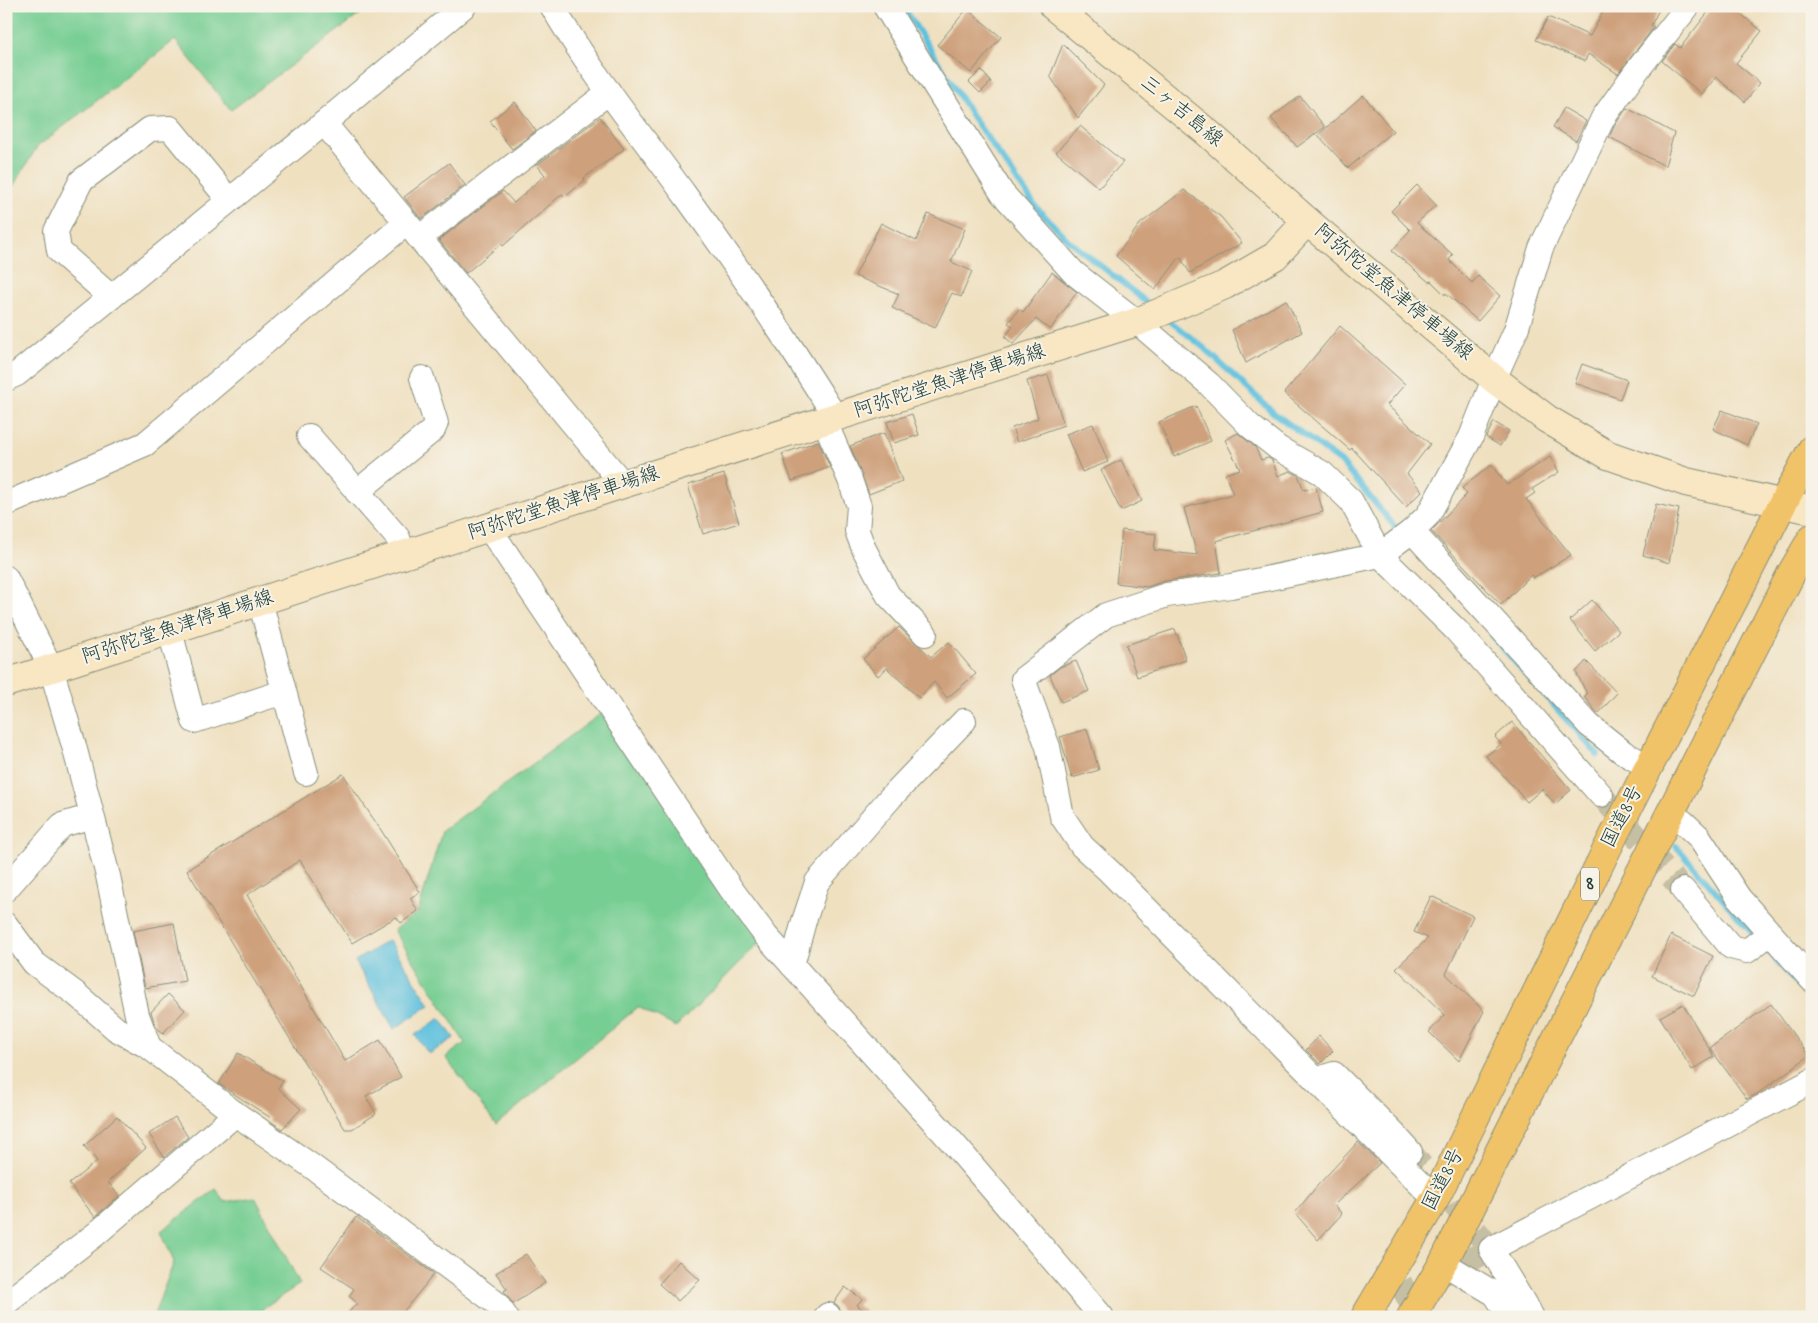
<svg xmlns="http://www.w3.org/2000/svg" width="1818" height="1323" font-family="'Indie Flower','Klee One',sans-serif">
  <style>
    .green { fill: #76ce93; stroke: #4a8664 }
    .water { fill: #5fc1de; stroke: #3f7f89 }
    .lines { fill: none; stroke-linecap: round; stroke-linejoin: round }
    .stream { stroke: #5fc1de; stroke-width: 6 }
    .building { fill: #cea07c }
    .minor-tunnel { stroke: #c5bfa4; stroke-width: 24; stroke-dasharray: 24 12; stroke-linecap: butt }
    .minor-casing { stroke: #878e7a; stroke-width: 26 }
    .secondary-casing { stroke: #878e7a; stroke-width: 30 }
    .trunk-casing { stroke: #878e7a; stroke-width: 30 }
    .minor { stroke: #fff; stroke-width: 24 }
    .secondary { stroke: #f9e7c3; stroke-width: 28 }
    .trunk { stroke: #f1c369; stroke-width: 28 }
    .labels { text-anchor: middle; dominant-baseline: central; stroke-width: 4; stroke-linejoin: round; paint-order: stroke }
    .shield { fill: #f7f3e8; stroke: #60746a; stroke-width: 1 }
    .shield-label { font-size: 19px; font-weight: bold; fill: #1f3d34 }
    .street-label { font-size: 20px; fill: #1f3d34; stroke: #f7f3e8 }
  </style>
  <rect width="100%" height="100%" fill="#f7f3e8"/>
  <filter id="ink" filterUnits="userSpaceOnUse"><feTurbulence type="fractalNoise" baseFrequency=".02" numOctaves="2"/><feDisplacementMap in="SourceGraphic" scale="10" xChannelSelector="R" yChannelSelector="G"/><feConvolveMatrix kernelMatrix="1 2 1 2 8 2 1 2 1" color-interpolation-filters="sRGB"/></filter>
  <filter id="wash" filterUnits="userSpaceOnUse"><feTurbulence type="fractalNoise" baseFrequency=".0096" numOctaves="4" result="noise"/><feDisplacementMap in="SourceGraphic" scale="20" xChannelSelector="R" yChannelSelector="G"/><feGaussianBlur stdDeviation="1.12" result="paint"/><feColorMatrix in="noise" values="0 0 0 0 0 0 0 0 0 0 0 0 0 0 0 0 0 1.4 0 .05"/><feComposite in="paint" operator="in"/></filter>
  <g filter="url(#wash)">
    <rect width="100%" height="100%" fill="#efe0c0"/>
    <g class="green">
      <path d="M 6,6 L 371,6 L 231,110 L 175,40 L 37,147 L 6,198 Z"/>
      <path d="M 610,707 L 766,936 L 676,1027 L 638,1007 L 496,1125 L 446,1057 L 465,1043 L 394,930 L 418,912 L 442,831 Z"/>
      <path d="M 216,1189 L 225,1202 L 255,1197 L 300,1284 L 266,1306 L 254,1317 L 153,1317 L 174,1262 L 161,1231 Z"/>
    </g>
    <g class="water">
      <path d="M 389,940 L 430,1005 L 394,1029 L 355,961 Z"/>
      <path d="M 440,1018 L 454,1038 L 429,1054 L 415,1035 Z"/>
    </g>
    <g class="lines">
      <g class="stream">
        <path d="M 903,6 L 972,116 L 1036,207 L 1068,240 L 1154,308"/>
        <path d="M 1166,318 L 1203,347 L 1275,414 L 1341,462 L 1400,533"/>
        <path d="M 1492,636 L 1598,755"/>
        <path d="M 1676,846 L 1812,1001"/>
      </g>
    </g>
    <g id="blocks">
      <g class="building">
        <path d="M 1606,6 L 1661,6 L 1651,25 L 1654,27 L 1618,74 L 1588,54 L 1585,61 L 1536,40 L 1548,17 L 1590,36 Z"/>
        <path d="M 1713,6 L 1731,6 L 1762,31 L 1736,63 L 1760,83 L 1745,102 L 1716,77 L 1702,94 L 1662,61 L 1675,44 L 1680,48 Z"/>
        <path d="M 967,9 L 1001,37 L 971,73 L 937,45 Z"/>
        <path d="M 1063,44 L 1104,85 L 1078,118 L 1050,76 Z"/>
        <path d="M 981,70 L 991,82 L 980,93 L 969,82 Z"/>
        <path d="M 1363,95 L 1393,131 L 1348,168 L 1318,135 Z"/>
        <path d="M 1300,96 L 1325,127 L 1297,147 L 1286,133 L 1285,134 L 1271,118 Z"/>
        <path d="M 515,102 L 536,131 L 512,149 L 490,121 Z"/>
        <path d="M 1564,108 L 1586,121 L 1576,141 L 1553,127 Z"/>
        <path d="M 1627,108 L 1674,133 L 1665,166 L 1609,137 L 1615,125 Z"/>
        <path d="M 600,117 L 624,149 L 584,178 L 585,180 L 565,197 L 562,194 L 503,246 L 501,244 L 466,273 L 439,240 L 503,191 L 514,203 L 545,175 L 537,165 Z"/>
        <path d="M 1080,126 L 1123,162 L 1099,188 L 1056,152 Z"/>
        <path d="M 449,163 L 465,185 L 421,219 L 404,197 Z"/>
        <path d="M 1417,185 L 1436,205 L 1417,223 L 1453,255 L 1449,260 L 1472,283 L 1478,276 L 1500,296 L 1478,321 L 1446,293 L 1445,295 L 1431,281 L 1429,282 L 1392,251 L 1410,230 L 1391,211 Z"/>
        <path d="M 1184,190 L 1221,217 L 1242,243 L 1190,273 L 1180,257 L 1155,290 L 1116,256 L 1140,224 Z"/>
        <path d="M 928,214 L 965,229 L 951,262 L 972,271 L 961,297 L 952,293 L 935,328 L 892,308 L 899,294 L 855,276 L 881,223 L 916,241 Z"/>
        <path d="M 1052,272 L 1077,292 L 1050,330 L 1036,319 L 1013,344 L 1005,337 L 1013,326 L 1008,323 L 1019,309 L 1023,312 Z"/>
        <path d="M 1286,300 L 1302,332 L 1246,363 L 1232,330 Z"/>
        <path d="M 1340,326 L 1405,384 L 1387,405 L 1430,444 L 1407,474 L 1422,491 L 1406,507 L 1352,448 L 1350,450 L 1284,393 Z"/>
        <path d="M 1582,364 L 1627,380 L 1620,399 L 1575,383 Z"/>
        <path d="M 1048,375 L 1064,425 L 1017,442 L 1012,428 L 1038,418 L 1027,381 Z"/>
        <path d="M 1196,406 L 1211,441 L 1174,457 L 1159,422 Z"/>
        <path d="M 1722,410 L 1757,424 L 1747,445 L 1713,429 Z"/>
        <path d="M 912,414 L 919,435 L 894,443 L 887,422 Z"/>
        <path d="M 1494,422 L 1509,431 L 1500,446 L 1486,437 Z"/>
        <path d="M 1093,424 L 1108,462 L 1082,472 L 1066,434 Z"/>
        <path d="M 884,433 L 902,481 L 869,494 L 850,446 Z"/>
        <path d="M 1238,433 L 1255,447 L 1261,460 L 1268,458 L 1272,460 L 1278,476 L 1290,471 L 1298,475 L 1304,490 L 1316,487 L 1323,512 L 1216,541 L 1221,573 L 1165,581 L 1147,587 L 1116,583 L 1122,530 L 1156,534 L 1154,550 L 1197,555 L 1184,508 L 1233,494 L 1225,474 L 1240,469 L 1225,440 Z"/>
        <path d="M 818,441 L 830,467 L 792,481 L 782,454 Z"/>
        <path d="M 1550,457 L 1559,472 L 1532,489 L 1535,493 L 1526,499 L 1571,555 L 1533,578 L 1531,575 L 1501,605 L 1431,531 L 1467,494 L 1462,488 L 1491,465 L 1507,485 Z"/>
        <path d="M 1121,460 L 1142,501 L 1121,511 L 1101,470 Z"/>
        <path d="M 724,474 L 739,523 L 703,534 L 688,485 Z"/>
        <path d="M 1656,504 L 1679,509 L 1669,563 L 1643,555 Z"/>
        <path d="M 1592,600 L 1619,631 L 1595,651 L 1570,620 Z"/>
        <path d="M 899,627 L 931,657 L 949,642 L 976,674 L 947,698 L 934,682 L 919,698 L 887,668 L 878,676 L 863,659 Z"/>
        <path d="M 1175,629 L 1186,660 L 1137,677 L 1126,645 Z"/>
        <path d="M 1076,661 L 1089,691 L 1061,702 L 1050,675 L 1060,667 Z"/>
        <path d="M 1586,661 L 1617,693 L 1598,714 L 1584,697 L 1587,694 L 1576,672 Z"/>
        <path d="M 1512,722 L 1571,790 L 1555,804 L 1542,789 L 1527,802 L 1486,756 L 1501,744 L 1495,737 Z"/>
        <path d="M 1087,729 L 1099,770 L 1072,778 L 1060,737 Z"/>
        <path d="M 343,774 L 381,830 L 420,892 L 410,898 L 418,911 L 401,923 L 396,917 L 352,943 L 300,860 L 247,895 L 345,1061 L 380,1040 L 401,1077 L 366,1096 L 376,1114 L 352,1129 L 345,1129 L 187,870 Z"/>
        <path d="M 1431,896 L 1473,916 L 1446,974 L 1484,1011 L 1459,1061 L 1429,1032 L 1445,1015 L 1396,968 L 1428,938 L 1414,932 Z"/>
        <path d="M 174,923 L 185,981 L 145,988 L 133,931 Z"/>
        <path d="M 1671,935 L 1713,956 L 1694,996 L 1652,976 Z"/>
        <path d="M 168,994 L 185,1010 L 163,1033 L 156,1027 L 151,1012 Z"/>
        <path d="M 1683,1004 L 1714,1057 L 1692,1070 L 1660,1017 Z"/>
        <path d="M 1771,1004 L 1809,1056 L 1757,1094 L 1747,1099 L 1710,1048 Z"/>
        <path d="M 1319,1036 L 1333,1051 L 1320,1064 L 1306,1050 Z"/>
        <path d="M 238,1053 L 283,1081 L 278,1088 L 301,1109 L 282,1129 L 269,1120 L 271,1118 L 219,1084 Z"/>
        <path d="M 117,1116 L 146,1148 L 108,1182 L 119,1196 L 95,1217 L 69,1184 L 97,1161 L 84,1146 Z"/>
        <path d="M 175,1117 L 188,1137 L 164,1157 L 149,1134 Z"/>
        <path d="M 1358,1142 L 1380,1163 L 1334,1205 L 1342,1214 L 1318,1240 L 1295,1213 L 1317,1186 Z"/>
        <path d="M 356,1217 L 434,1274 L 399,1317 L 345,1317 L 357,1303 L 349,1296 L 354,1289 L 321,1267 Z"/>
        <path d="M 526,1254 L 545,1283 L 513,1304 L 504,1291 L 507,1289 L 496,1273 Z"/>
        <path d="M 679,1261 L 700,1280 L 678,1301 L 659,1284 Z"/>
        <path d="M 845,1287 L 862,1299 L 857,1305 L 872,1317 L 841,1317 L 841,1311 L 838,1306 L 834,1303 Z"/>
      </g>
    </g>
  </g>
  <g filter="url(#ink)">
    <use href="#blocks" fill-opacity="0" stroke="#878e7a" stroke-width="1"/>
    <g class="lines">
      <g class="minor-tunnel">
        <path d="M 1601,795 L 1683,890"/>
        <path d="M 1363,1315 L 1491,1249 L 1410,1152"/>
      </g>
      <g class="minor-casing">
        <g id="minor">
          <path d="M 464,6 L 324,123 L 623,484"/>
          <path d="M 552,6 C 591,73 640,133 685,195 C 738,268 789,342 836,418"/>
          <path d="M 885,6 L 1002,193 L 1074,273 L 1137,322 L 1209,384 L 1250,426 L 1278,448 L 1322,473 L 1351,501 L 1380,555 L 1456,630 L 1601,795"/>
          <path d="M 419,238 L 609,92"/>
          <path d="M 111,297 L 59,251 L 56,231 L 81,181 L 150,129 L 170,128 L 229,200"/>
          <path d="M 6,379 L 17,374 L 324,123"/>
          <path d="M 825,422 L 850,480 L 859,506 L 857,531 L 864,549 L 888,595 L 925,634"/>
          <path d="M 309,436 L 398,538 L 404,555"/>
          <path d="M 357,492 L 433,430 L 436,423 L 422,378"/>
          <path d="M 6,504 L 145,444 L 406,223"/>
          <path d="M 489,528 L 731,889 L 766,936 L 953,1143 L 1102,1317"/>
          <path d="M 6,578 L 51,668 L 74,746 L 108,876 L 137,1015 L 149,1047 L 233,1112 L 310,1165 L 455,1272 L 496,1303 L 506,1317"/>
          <path d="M 260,601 L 306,773"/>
          <path d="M 170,631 L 194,721 L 274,695"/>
          <path d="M 1649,767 L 1624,753 L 1589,725 L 1412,531 L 1428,515 L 1471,437 L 1494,379 L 1516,330 L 1541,248 L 1603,118 L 1635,73 L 1688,6"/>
          <path d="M 1670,814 L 1683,822 L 1699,837 L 1739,898 L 1812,980"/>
          <path d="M 6,889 L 62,825 L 92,816"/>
          <path d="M 1683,890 L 1731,947 L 1747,951 L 1769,934"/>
          <path d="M 6,925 L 34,963 L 76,994 L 116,1029 L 149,1047"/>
          <path d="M 792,965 L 804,921 L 817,882 L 891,797 L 964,721"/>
          <path d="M 1316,1080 L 1435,1199"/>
          <path d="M 1410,1152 L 1394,1134 L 1334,1074 L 1316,1080 L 1109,871 L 1082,846 L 1062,816 L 1048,747 L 1023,679 L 1106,615 L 1167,595 L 1231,586 L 1380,555 L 1412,531"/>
          <path d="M 1443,1263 L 1495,1294 L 1510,1317"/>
          <path d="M 6,1303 L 96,1234 L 230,1119 L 233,1112"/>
          <path d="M 826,1317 L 828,1315"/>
          <path d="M 1532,1317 L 1491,1249 L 1812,1081"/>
        </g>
      </g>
      <g class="secondary-casing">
        <g id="secondary">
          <path d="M 1053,6 L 1209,134 L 1307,221 L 1494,379 L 1547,419 L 1608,455 L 1686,482 L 1812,510"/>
          <path d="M 6,683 L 623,484 L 1137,322 L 1225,285 L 1275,256 L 1307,221"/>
        </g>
      </g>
      <g class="trunk-casing">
        <g id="trunk">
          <path d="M 1365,1317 L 1435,1199 L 1608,847 L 1783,503 L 1812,449"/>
          <path d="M 1411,1317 L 1443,1263 L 1792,572 L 1812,538"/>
        </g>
      </g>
      <use href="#minor" class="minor"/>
      <use href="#secondary" class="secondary"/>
      <use href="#trunk" class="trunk"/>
    </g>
  </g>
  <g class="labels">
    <rect class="shield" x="1581" y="867.5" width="18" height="33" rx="4"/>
    <g class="shield-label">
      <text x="1590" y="884">8</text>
    </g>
    <g class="street-label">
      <text transform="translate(1181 112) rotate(39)">三ヶ吉島線</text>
      <text transform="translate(1393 293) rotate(40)">阿弥陀堂魚津停車場線</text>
      <text transform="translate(950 382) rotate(-18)">阿弥陀堂魚津停車場線</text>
      <text transform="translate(564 504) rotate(-18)">阿弥陀堂魚津停車場線</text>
      <text transform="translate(178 628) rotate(-18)">阿弥陀堂魚津停車場線</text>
      <text transform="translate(1623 817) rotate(-63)">国道8号</text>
      <text transform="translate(1444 1180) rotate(-63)">国道8号</text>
    </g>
  </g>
  <rect width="1818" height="1323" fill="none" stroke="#f7f3e8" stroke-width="25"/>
</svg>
